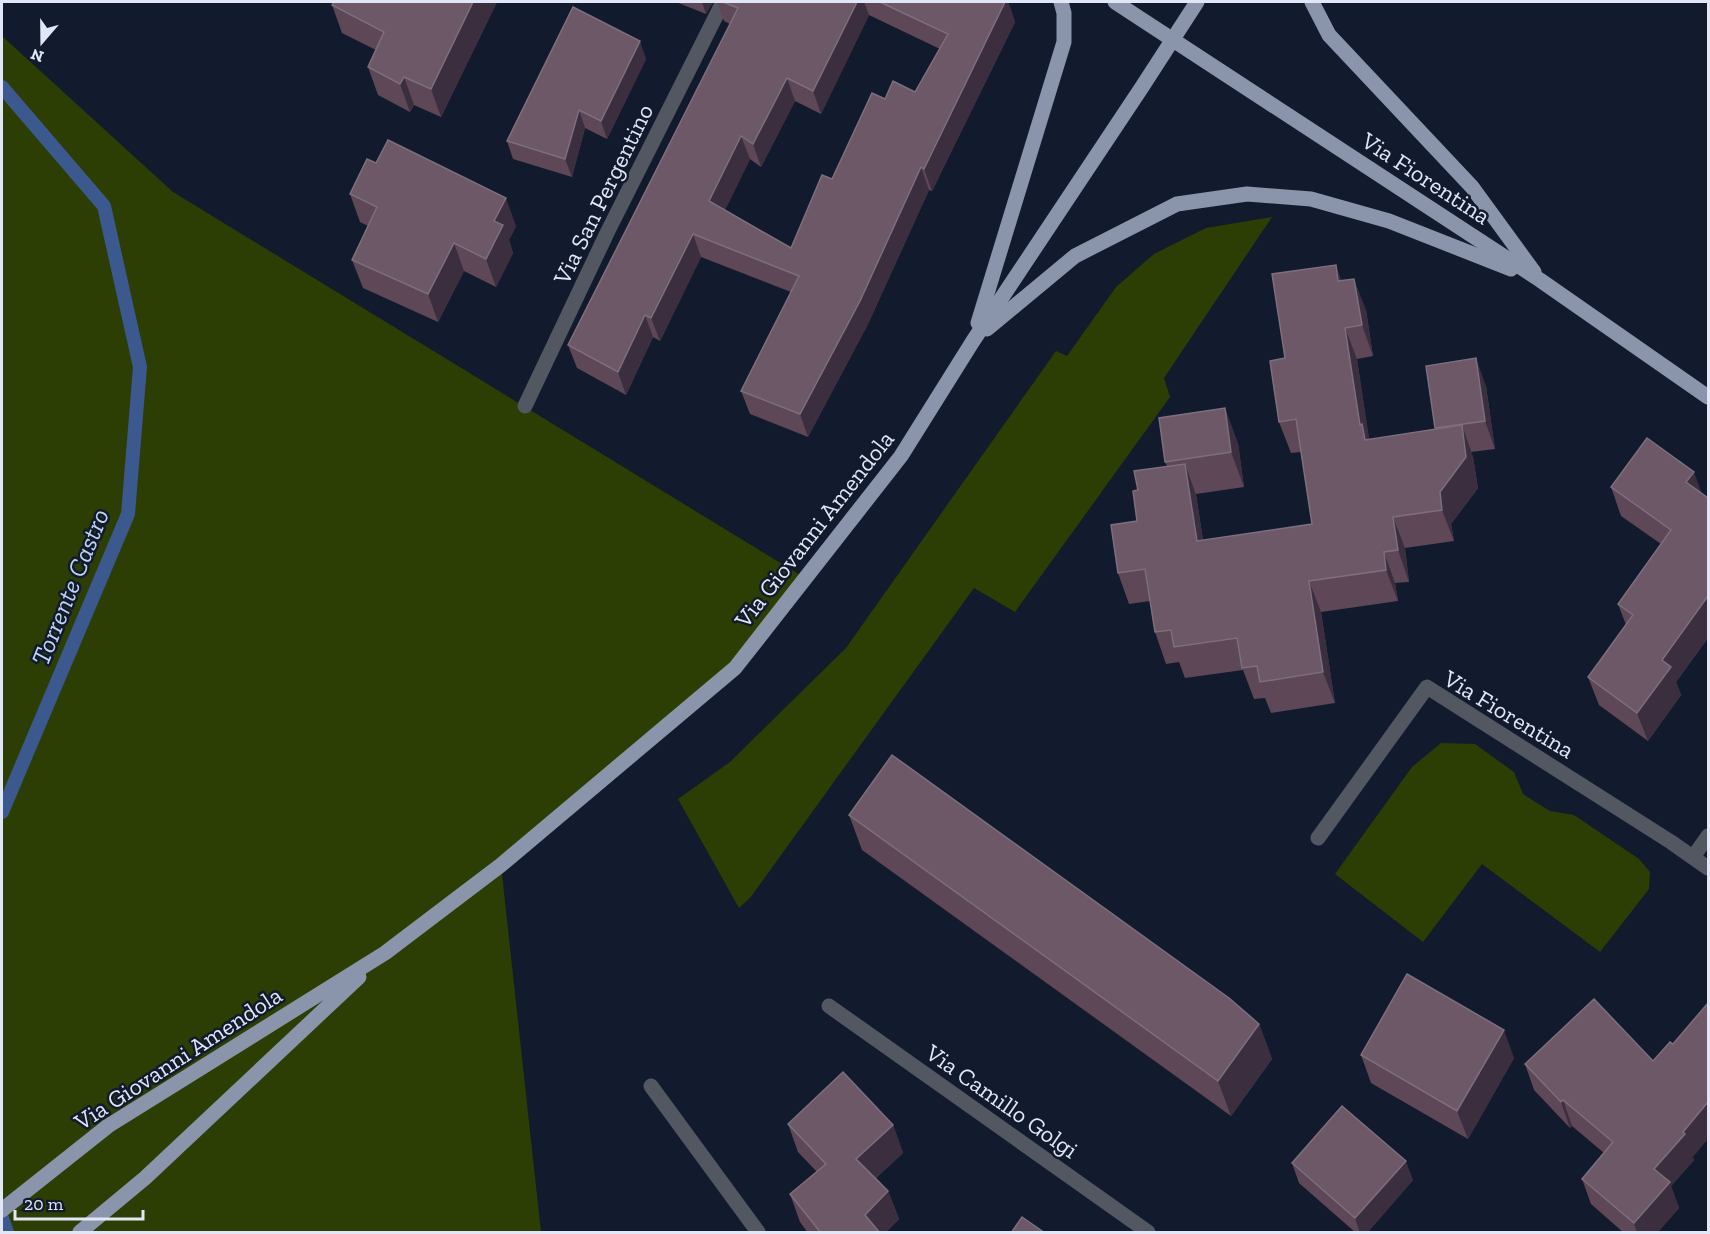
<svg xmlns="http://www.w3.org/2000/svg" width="1710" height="1234" font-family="'Zilla Slab',serif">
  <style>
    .green { fill: #2c3e03 }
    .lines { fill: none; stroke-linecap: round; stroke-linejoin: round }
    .stream { stroke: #3b588f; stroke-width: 14 }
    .minor { stroke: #525762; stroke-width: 15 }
    .major { stroke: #8a94ab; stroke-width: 15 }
    .wall { fill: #5e4756; fill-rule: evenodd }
    .shaded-wall { fill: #3a2e3f }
    .building { fill: #6c5867; stroke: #7e6f7e; stroke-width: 1.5 }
    .labels { text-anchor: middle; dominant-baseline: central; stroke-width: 5; stroke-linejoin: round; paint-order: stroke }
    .street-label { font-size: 24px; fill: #e1e7f6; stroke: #121a2e }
    .water-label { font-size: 26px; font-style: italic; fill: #c1d3f5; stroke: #121a2e }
  </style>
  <rect width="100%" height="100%" fill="#121a2e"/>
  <g class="green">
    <path d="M 2,36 L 173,192 L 805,578 L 735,668 L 501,865 L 541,1232 L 2,1232 Z"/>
    <path d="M 1272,217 L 1164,378 L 1170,397 L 1015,612 L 974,588 L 750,898 L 739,908 L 678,799 L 730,762 L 846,648 L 1056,351 L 1067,356 L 1116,287 L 1154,254 L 1206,228 Z"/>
    <path d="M 1441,743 L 1475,744 L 1514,772 L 1523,794 L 1550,811 L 1574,815 L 1639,859 L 1650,872 L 1649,889 L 1600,952 L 1482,864 L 1423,942 L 1335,874 L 1412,767 Z"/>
  </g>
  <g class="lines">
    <g class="stream">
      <path d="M 2,87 L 104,206 L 140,367 L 128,514 L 2,812"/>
      <path d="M 2,1218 L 7,1232"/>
    </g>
    <g class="minor">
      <path d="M 525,406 L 607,233 L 723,2"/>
      <path d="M 1318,838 L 1427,687 L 1671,842 L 1708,868"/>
      <path d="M 1693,857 L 1708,836"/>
      <path d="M 829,1006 L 1148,1232"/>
      <path d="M 651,1086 L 758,1232"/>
    </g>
    <g class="major">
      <path d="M 1115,2 L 1540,280 L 1708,397"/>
      <path d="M 1312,2 L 1329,35 L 1472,187 L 1534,272"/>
      <path d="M 978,323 L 1064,42 L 1064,13 L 1061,2"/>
      <path d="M 987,329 L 1075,256 L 1177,204 L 1247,194 L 1311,199 L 1389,221 L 1511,269"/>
      <path d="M 2,1210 L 108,1126 L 385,953 L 501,865 L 735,668 L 901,456 L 973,341 L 1142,87 L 1197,2"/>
      <path d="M 80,1232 L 145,1178 L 359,977"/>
    </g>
  </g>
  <g class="wall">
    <path d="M 497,2 L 441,117 L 414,105 L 410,112 L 378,95 L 368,67 L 376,50 L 342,33 L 332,5 Z"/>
    <path d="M 676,2 L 713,2 L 706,14 Z"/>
    <path d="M 717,2 L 1008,2 L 1015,22 L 932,191 L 929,190 L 868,324 L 808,437 L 750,414 L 741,391 L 791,292 L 701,257 L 660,341 L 653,337 L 626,395 L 577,368 L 568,345 L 730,24 L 724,21 ZM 869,15 L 940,49 L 915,92 L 885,99 L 791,248 L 725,210 L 750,159 L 761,167 L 795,101 L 821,114 Z"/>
    <path d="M 646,59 L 607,139 L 585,128 L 572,177 L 513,159 L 507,141 Z"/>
    <path d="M 350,194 L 516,226 L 509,240 L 513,253 L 496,287 L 464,271 L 438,322 L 363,288 L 352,260 L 368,226 L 360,222 Z"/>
    <path d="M 1341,281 L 1366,310 L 1373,356 L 1357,359 L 1369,440 L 1435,429 L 1435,428 L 1486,386 L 1495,449 L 1471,452 L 1473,457 L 1478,488 L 1451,524 L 1454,541 L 1405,548 L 1409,582 L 1395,583 L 1398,601 L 1321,612 L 1335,703 L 1271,713 L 1265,698 L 1254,699 L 1243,670 L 1185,678 L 1179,662 L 1166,664 L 1155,632 L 1150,601 L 1129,604 L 1118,573 L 1137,521 L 1138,490 L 1167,466 L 1165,462 L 1238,443 L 1244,487 L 1196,494 L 1203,540 L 1312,524 L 1301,452 L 1291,453 L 1279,422 L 1285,358 Z"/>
    <path d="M 1611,487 L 1701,493 L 1708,498 L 1708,638 L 1676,682 L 1681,695 L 1648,741 L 1599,705 L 1588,677 L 1626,625 L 1618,604 L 1661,544 L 1621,516 Z"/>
    <path d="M 849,815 L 1259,1024 L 1272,1059 L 1231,1116 L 862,850 Z"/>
    <path d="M 1361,1055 L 1514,1058 L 1468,1139 L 1371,1083 Z"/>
    <path d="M 1653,1061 L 1694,1160 L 1671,1186 L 1679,1208 L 1657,1233 L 1624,1233 L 1591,1204 L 1582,1179 L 1604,1153 L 1572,1126 L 1570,1128 L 1534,1090 L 1525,1064 Z"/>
    <path d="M 788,1124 L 893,1125 L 903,1153 L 876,1178 L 888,1191 L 899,1219 L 885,1233 L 808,1233 L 800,1222 L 790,1194 L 817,1172 L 798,1152 Z"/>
    <path d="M 1292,1163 L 1413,1180 L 1367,1233 L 1356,1233 L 1299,1183 Z"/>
  </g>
  <g class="shaded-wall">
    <path d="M 473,2 L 497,2 L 441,117 L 431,89 Z"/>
    <path d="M 702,2 L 713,2 L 706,14 Z"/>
    <path d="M 857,2 L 864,2 L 869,15 L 821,114 L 813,91 Z"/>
    <path d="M 1005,2 L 1008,2 L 1015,22 L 932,191 L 924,169 Z"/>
    <path d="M 640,41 L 646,59 L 607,139 L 601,121 Z"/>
    <path d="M 404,77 L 414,105 L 410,112 L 400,84 Z"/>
    <path d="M 787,78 L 795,101 L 761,167 L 753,144 Z"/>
    <path d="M 579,110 L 585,128 L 572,177 L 565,159 Z"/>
    <path d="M 741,136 L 750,159 L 718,224 L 709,201 Z"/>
    <path d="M 921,167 L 929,190 L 868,324 L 808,437 L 800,414 Z"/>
    <path d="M 506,198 L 516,226 L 509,240 L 513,253 L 496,287 L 486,259 L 494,221 Z"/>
    <path d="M 693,234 L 701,257 L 660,341 L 651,318 Z"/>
    <path d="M 454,243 L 464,271 L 438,322 L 428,294 Z"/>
    <path d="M 1336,265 L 1347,296 L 1338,281 Z"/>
    <path d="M 1354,279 L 1366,310 L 1373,356 L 1362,325 Z"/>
    <path d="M 645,315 L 653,337 L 626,395 L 618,372 Z"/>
    <path d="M 1345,328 L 1357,359 L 1370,444 L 1365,440 L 1360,425 Z"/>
    <path d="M 1476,358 L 1486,386 L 1495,449 L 1485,421 Z"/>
    <path d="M 1225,408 L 1238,443 L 1244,487 L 1231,452 Z"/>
    <path d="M 1462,425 L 1473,457 L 1478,488 L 1451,524 L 1454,541 L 1442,510 L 1440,492 Z"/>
    <path d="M 1185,464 L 1196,495 L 1208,573 L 1197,541 Z"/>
    <path d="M 1694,472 L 1704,500 L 1686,482 Z"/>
    <path d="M 1393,517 L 1405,548 L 1409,582 L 1398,550 Z"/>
    <path d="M 1384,552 L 1395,583 L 1398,601 L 1386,570 Z"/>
    <path d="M 1309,581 L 1321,612 L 1335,703 L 1323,672 Z"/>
    <path d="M 1708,596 L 1708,638 L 1676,682 L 1681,695 L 1648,741 L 1637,713 L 1662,660 Z"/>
    <path d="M 1259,1024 L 1272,1059 L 1231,1116 L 1218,1081 Z"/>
    <path d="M 1504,1030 L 1514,1058 L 1468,1139 L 1457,1111 Z"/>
    <path d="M 1563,1100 L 1572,1126 L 1570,1128 L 1561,1102 Z"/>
    <path d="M 1708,1102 L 1708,1139 L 1693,1157 L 1694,1160 L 1671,1186 L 1679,1208 L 1657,1233 L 1637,1233 L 1634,1223 L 1654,1169 L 1683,1132 Z"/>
    <path d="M 893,1125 L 903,1153 L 866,1187 L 856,1159 Z"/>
    <path d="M 1406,1161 L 1413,1180 L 1367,1233 L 1360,1233 L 1355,1218 Z"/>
    <path d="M 888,1191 L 899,1219 L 885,1233 L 871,1233 L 865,1215 Z"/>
  </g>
  <g class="building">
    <path d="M 334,2 L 473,2 L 431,89 L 404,77 L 400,84 L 368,67 L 384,32 L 332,5 Z"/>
    <path d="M 723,2 L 857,2 L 813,91 L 787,78 L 753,144 L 741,136 L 709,201 L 791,248 L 822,175 L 832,179 L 872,93 L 885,99 L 893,81 L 915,92 L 948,34 L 880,2 L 1005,2 L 924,169 L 921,167 L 860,301 L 800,414 L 741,391 L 799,276 L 693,234 L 651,318 L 645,315 L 618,372 L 568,345 L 738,8 Z"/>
    <path d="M 573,7 L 640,41 L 601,121 L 579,110 L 565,159 L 507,141 Z"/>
    <path d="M 388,140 L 506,198 L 494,221 L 503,225 L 486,259 L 454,243 L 428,294 L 352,260 L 377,207 L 350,194 L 367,159 L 376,163 Z"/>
    <path d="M 1336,265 L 1338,281 L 1354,279 L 1362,325 L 1345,328 L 1360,425 L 1362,424 L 1365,440 L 1462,425 L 1466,457 L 1440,492 L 1442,510 L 1393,517 L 1398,550 L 1384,552 L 1386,570 L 1309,581 L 1323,672 L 1260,682 L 1257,666 L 1242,668 L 1237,638 L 1174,647 L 1171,630 L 1155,632 L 1145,569 L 1118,573 L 1111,525 L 1137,521 L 1133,491 L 1138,490 L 1134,471 L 1185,464 L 1197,541 L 1312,524 L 1296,419 L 1279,422 L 1270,361 L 1285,358 L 1272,274 Z"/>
    <path d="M 1476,358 L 1485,421 L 1435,428 L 1426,366 Z"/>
    <path d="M 1225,408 L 1231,452 L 1165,462 L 1159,418 Z"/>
    <path d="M 1647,438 L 1694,472 L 1686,482 L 1708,498 L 1708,596 L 1662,660 L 1671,667 L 1637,713 L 1588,677 L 1633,615 L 1618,604 L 1671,530 L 1611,487 Z"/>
    <path d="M 892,755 L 1229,998 L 1259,1024 L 1218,1081 L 849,815 Z"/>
    <path d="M 1407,974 L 1504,1030 L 1457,1111 L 1361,1055 Z"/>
    <path d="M 1594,999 L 1653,1061 L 1670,1042 L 1673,1044 L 1708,1003 L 1708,1102 L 1683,1132 L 1685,1134 L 1654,1169 L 1670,1182 L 1634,1223 L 1582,1179 L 1613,1142 L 1563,1100 L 1561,1102 L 1525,1064 Z"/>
    <path d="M 843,1072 L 893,1125 L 856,1159 L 888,1191 L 865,1215 L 880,1233 L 821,1233 L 790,1194 L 826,1164 L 788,1124 Z"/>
    <path d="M 1342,1106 L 1406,1161 L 1355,1218 L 1292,1163 Z"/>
    <path d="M 1022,1217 L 1045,1233 L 1011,1233 Z"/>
  </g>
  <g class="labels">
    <g class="street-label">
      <text transform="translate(1426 178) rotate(33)">Via Fiorentina</text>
      <text transform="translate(603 194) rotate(-64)">Via San Pergentino</text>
      <text transform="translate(814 529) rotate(-52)">Via Giovanni Amendola</text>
      <text transform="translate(1509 714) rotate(31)">Via Fiorentina</text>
      <text transform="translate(178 1058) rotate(-33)">Via Giovanni Amendola</text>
      <text transform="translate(1002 1101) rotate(35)">Via Camillo Golgi</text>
    </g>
    <g class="water-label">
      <text transform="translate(70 587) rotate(-68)">Torrente Castro</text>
    </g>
  </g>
  <rect width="1710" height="1234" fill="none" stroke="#e1e7f6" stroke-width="6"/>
  <g transform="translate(42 42) rotate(200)" stroke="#121a2e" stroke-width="4.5" paint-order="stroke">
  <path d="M0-4.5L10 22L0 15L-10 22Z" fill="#e1e7f6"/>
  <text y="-9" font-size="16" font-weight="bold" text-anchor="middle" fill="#e1e7f6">N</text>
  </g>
  <path d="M15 1210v9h128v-9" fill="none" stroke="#e1e7f6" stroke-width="3"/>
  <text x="24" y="1210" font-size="18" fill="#e1e7f6" stroke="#121a2e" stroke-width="4.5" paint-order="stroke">20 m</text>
</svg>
